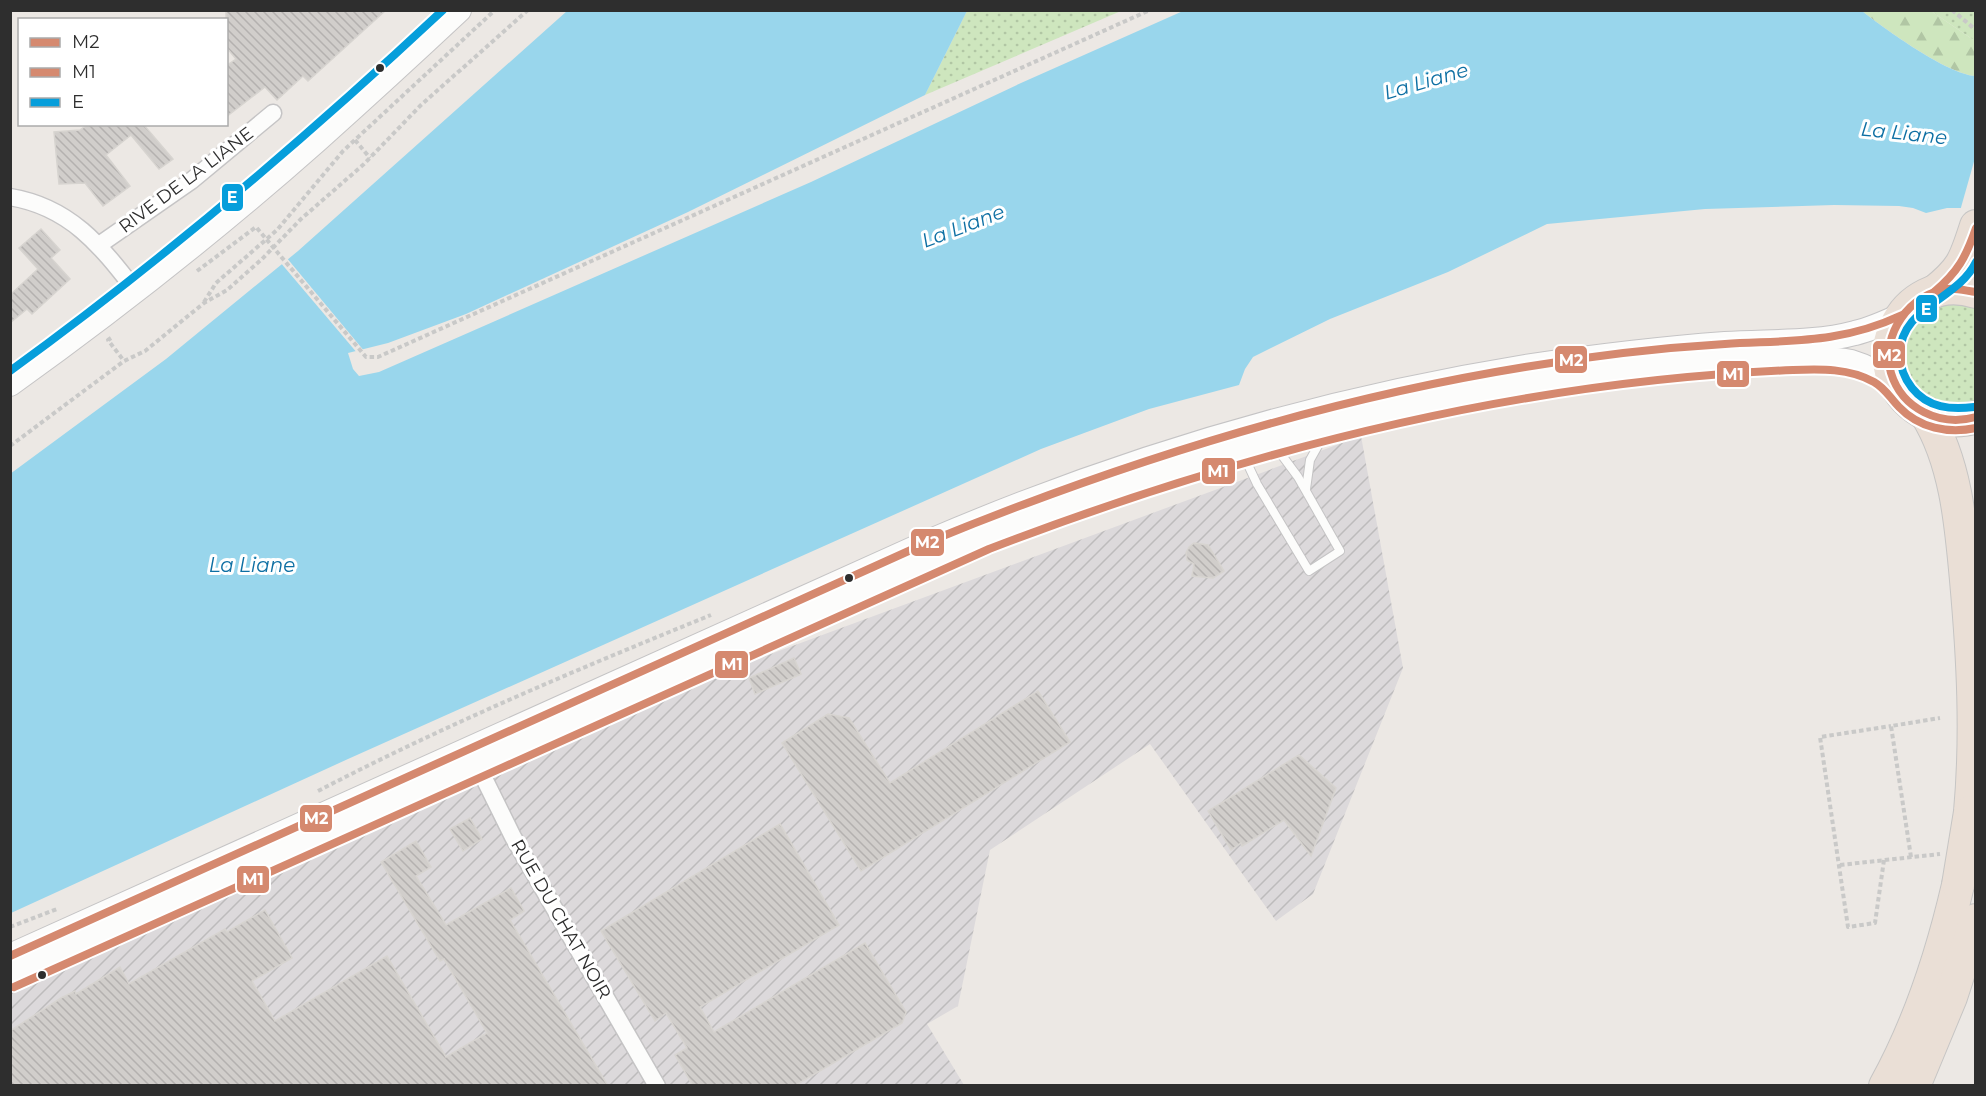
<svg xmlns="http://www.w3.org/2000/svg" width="1986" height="1096" font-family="Montserrat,sans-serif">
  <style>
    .industrial { fill: url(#industrial-furrows) }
    .grass { fill: url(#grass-dots) }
    .forest { fill: url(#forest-firs) }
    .water { fill: #99d6ec }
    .pier { fill: #ece8e4 }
    .building { fill: url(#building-back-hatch); stroke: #d7d4d0; stroke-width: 1.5 }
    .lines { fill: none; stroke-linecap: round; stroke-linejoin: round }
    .lane-casing { stroke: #c5c4c5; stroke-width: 10 }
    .street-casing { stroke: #c5c4c5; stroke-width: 19 }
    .secondary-casing { stroke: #c5c4c5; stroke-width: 26 }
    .highway-casing { stroke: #c6c5c4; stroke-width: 34 }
    .path { stroke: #c9c9c8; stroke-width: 4; stroke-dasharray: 4.5 3; stroke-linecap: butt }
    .lane { stroke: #fcfcfb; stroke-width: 8 }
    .street { stroke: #fcfcfb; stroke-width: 16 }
    .secondary { stroke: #fcfcfb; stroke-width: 24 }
    .highway { stroke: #eadfd6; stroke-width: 32 }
    .highway-bridge-casing { stroke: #c6c5c4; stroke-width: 34; stroke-linecap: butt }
    .highway-bridge { stroke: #eadfd6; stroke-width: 32 }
    .bus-1-casing { stroke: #fff; stroke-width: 12 }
    .bus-2-casing { stroke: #fff; stroke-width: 12 }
    .bus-3-casing { stroke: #fff; stroke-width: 12 }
    .bus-1 { stroke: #d5896f; stroke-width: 8 }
    .bus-2 { stroke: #d5896f; stroke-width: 8 }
    .bus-3 { stroke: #069edb; stroke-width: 8 }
    .bus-dot { fill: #2e2e2e; stroke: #fff; stroke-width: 2 }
    .labels { text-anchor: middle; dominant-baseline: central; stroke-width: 6; stroke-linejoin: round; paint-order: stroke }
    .street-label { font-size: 18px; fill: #2e2e2e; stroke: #fff }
    .water-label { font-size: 20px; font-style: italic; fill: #0d6fa3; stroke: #fff }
    .line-badge { stroke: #fff; stroke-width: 2 }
    .badge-label { font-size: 16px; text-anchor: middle; font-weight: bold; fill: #fff }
  </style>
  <defs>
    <pattern id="industrial-furrows" width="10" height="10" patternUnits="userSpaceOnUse" patternTransform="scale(1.5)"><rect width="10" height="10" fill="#dcd9db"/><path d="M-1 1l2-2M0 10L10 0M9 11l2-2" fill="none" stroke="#bdbbbc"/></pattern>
    <pattern id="grass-dots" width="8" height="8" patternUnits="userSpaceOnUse" patternTransform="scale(1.5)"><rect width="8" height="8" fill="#cee6be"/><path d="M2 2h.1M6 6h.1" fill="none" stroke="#b1c6a4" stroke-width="1.8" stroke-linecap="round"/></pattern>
    <pattern id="forest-firs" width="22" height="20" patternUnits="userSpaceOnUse" patternTransform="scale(1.5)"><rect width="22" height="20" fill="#cee6be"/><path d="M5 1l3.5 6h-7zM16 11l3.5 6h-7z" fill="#b1c6a4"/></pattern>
    <pattern id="building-back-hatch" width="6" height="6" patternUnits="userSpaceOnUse" patternTransform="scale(1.5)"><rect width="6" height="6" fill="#d1cecb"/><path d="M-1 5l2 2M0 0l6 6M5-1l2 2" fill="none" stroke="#b4b1af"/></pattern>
  </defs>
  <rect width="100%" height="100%" fill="#ece8e4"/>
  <path class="industrial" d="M 1361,436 L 1403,668 L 1313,894 L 1276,921 L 1150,744 L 990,850 L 958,1006 L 927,1024 L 964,1085 L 11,1085 L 10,994 L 725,671 Z"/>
  <g class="grass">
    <path d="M 967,11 L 1121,11 L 925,95 Z"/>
    <path d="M 1931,11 L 1975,11 L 1975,41 Z"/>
    <path d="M 1944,303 L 1975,307 L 1975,400 C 1938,416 1894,383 1905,342 C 1906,338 1910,333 1912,330 C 1915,325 1918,318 1922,314 C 1929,310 1937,307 1944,303 Z"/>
  </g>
  <path class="forest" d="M 1862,11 L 1931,11 L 1975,41 L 1975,76 C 1947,74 1885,29 1862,11 Z"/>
  <path class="water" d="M 567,11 L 967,11 L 925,95 L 688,212 L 466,314 L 388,343 L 348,353 L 353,369 L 359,376 L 379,372 L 811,182 L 1021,83 L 1183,11 L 1862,11 C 1885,29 1947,74 1975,76 L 1975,208 L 1947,208 L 1926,213 L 1913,208 L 1899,206 L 1834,205 L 1705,209 L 1547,224 L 1448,272 L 1330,319 L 1253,357 L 1245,369 L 1239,385 L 1149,409 L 1041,449 L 348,759 L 11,913 L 10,474 L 166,359 L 298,251 Z"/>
  <g class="pier">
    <path d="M 1975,158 L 1976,211 L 1960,211 Z"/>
    <path d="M 286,257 L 365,352 L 358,354 L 280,262 Z"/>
  </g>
  <g class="building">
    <path d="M 226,10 L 386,10 L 308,81 L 303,76 L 277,100 L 265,87 L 226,117 L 226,66 L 236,59 L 226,47 Z"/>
    <path d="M 88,124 L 143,124 L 173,159 L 159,169 L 131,135 L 106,155 L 130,186 L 103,206 L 85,183 L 59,184 L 54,132 L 80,130 Z"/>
    <path d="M 41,229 L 60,250 L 51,258 L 70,279 L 32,314 L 27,309 L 10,323 L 10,295 L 38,269 L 19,248 Z"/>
    <path d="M 1194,543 L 1208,545 L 1224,571 L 1213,578 L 1192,576 L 1194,564 L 1187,560 L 1186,553 L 1189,547 Z"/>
    <path d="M 794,658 L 801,674 L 755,694 L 749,678 Z"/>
    <path d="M 1038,691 L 1070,742 L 861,871 L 782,743 L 828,714 L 849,718 L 890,783 Z"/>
    <path d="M 1299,755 L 1336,788 L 1311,856 L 1284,820 L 1242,846 L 1241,843 L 1231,850 L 1208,811 Z"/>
    <path d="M 470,818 L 482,839 L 463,851 L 450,829 Z"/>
    <path d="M 780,824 L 839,925 L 700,1007 L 714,1032 L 865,943 L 906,1012 L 902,1023 L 794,1086 L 693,1086 L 675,1055 L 687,1048 L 666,1013 L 655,1021 L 601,931 Z"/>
    <path d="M 416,841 L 431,867 L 416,876 L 446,925 L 511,888 L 524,911 L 510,920 L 608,1086 L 10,1086 L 10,1031 L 61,998 L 75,991 L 76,994 L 120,967 L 129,984 L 225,929 L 227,932 L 265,910 L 292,958 L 252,981 L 275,1021 L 387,956 L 446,1057 L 487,1033 L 444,959 L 440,961 L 381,862 Z"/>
  </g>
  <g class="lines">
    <g class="lane-casing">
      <g id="lane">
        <path d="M 1242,452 L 1257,484 L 1309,571 L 1340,551 L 1298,477 L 1275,446"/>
        <path d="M 1306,489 L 1310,460 L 1324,435"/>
      </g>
    </g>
    <g class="street-casing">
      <g id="street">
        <path d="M 10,197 C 70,207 100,245 135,290"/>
        <path d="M 99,245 L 191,181 L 273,113"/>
        <path d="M 474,758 L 513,837 L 657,1086"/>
      </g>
    </g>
    <g class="secondary-casing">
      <g id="secondary">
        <path d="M 10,384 C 116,308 220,226 317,140 C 365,97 412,54 459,10"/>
        <path d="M 10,956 L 933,540 C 1123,459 1321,400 1525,367 C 1592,357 1658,349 1725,344 C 1768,341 1814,344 1855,333 C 1872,329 1887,322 1902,315"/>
        <path d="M 10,977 L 985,539 C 1216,448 1457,384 1704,365 C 1734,363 1764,361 1794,360 C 1813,359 1832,358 1851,362 C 1868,367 1882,375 1897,386"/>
      </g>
    </g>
    <g class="highway-casing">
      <g id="highway">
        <path d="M 1934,292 C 1963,269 1965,260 1976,226"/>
        <path d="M 1976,292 C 1900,268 1854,371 1922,412 C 1938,421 1958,423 1976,417"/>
        <path d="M 1926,414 C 1956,462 1961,525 1966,580 C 1973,658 1977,734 1970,812"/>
        <path d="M 1885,1086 C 1920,1023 1942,954 1958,885"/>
        <path d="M 1914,1086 L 1951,997 L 1976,920"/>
      </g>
    </g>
    <g class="path">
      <path d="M 1952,10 L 1976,30"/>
      <path d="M 355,140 L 370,158"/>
      <path d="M 197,271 L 256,227 L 366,357 L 378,357 L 1150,10"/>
      <path d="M 204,302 L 216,283 L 277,230 L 343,151 L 495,10"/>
      <path d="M 111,338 L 108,340 L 124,361"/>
      <path d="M 10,446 L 124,361 L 145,351 L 204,303 L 227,290 L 262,259 L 301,219 L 364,164 L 421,105 L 528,10"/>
      <path d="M 318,791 C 445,725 578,669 711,615"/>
      <path d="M 1911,857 L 1891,726 L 1940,718"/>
      <path d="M 1884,860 L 1875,923 L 1848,927 L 1820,737 L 1891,726"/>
      <path d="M 1840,865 L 1940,854"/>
      <path d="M 10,927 L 57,909"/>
    </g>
    <use href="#lane" class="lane"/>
    <use href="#street" class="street"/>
    <use href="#secondary" class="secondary"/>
    <use href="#highway" class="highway"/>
    <g class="highway-bridge-casing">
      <path id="highway-bridge" d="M 1958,885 L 1970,812"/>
    </g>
    <use href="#highway-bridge" class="highway-bridge"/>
    <g class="bus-1-casing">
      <g id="bus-1">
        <path d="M 1934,292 C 1958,272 1966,257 1976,228"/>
        <path d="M 1976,292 C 1967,291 1957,288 1948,289 C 1910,293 1880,335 1891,373 C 1902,409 1940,427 1976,417"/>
        <path d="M 10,956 L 933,540 C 1124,462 1321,400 1525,367 C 1591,356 1658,348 1725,344 C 1791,340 1840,344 1902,315"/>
      </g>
    </g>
    <g class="bus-2-casing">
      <path id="bus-2" d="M 14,987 L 989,549 C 1247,450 1517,381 1793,370 C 1821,369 1849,368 1874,382 C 1886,389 1890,398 1899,407 C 1919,428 1948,434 1976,428"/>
    </g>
    <g class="bus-3-casing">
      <g id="bus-3">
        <path d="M 10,371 C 163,260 305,139 443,10"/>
        <path d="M 1974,407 C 1951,410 1928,408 1912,388 C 1904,378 1900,367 1900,354 C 1900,307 1957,301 1976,262"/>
      </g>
    </g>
    <use href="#bus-1" class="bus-1"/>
    <use href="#bus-2" class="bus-2"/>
    <use href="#bus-3" class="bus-3"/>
  </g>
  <g class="bus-dot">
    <circle cx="380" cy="68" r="5"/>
    <circle cx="849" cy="578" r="5"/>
    <circle cx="42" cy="975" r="5"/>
  </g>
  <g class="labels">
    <g class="street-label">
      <text transform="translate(186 180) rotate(-37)">RIVE DE LA LIANE</text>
      <text transform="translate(561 919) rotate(60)">RUE DU CHAT NOIR</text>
    </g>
    <g class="water-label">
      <text transform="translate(1426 81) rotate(-16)">La Liane</text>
      <text transform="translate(1904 133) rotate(6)">La Liane</text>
      <text transform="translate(963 226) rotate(-21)">La Liane</text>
      <text x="252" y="565">La Liane</text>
    </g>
  </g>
  <g class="line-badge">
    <rect x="221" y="183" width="23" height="29" rx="6" fill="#069edb"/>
    <rect x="1915" y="294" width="23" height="29" rx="6" fill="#069edb"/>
    <rect x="1872" y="340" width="34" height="29" rx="6" fill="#d5896f"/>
    <rect x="1554" y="345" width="34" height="29" rx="6" fill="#d5896f"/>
    <rect x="1716" y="360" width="34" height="28" rx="6" fill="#d5896f"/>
    <rect x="1201" y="457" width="35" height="28" rx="6" fill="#d5896f"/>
    <rect x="910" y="528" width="35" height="29" rx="6" fill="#d5896f"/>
    <rect x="714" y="650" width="35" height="29" rx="6" fill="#d5896f"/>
    <rect x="299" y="804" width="34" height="29" rx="6" fill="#d5896f"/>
    <rect x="236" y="865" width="34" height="29" rx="6" fill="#d5896f"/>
  </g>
  <g class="badge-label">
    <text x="232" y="203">E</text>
    <text x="1926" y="315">E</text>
    <text x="1889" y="361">M2</text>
    <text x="1571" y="366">M2</text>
    <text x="1733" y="380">M1</text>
    <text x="1218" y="477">M1</text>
    <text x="927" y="548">M2</text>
    <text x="732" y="670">M1</text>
    <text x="316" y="824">M2</text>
    <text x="253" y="885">M1</text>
  </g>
  <rect width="1986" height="1096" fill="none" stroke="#2e2e2e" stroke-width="24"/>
  <rect x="18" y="18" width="210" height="108" fill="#ffffff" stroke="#ababab" stroke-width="1.5"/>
  <rect x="30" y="38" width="30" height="9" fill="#d5896f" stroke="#ababab" stroke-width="1.5"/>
  <text x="72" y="48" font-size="18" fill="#2e2e2e">M2</text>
  <rect x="30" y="68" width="30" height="9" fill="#d5896f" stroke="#ababab" stroke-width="1.5"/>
  <text x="72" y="78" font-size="18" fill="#2e2e2e">M1</text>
  <rect x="30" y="98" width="30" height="9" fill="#069edb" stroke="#ababab" stroke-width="1.5"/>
  <text x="72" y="108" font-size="18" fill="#2e2e2e">E</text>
</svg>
